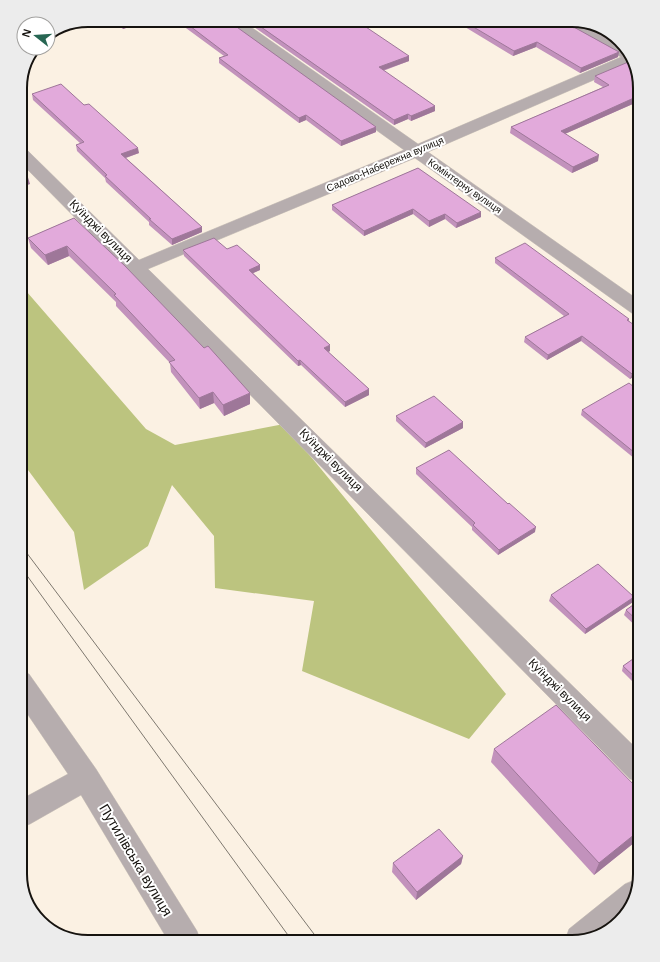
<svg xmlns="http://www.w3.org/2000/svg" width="660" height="962" font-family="Helvetica,sans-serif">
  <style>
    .forest { fill: #bcc47f }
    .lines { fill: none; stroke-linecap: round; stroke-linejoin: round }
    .minor-casing { stroke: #d6cdc1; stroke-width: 1 }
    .minor { fill: #b6adae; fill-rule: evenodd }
    .tram { stroke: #7e786f; stroke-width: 1 }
    .wall { fill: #c292bc }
    .shaded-wall { fill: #9e7799 }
    .building { fill: #e2aadb; stroke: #9e7799 }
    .labels { text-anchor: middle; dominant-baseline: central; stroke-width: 4; stroke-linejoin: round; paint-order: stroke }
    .far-street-label { font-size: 10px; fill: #16130f; stroke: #fff }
    .street-label { font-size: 12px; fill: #16130f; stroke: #fff }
    .near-street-label { font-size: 14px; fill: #16130f; stroke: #fff }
    .rim { fill: none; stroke: #16130f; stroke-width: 2 }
  </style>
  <rect width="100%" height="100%" fill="#fbf1e3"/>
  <path class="forest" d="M 20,284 L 146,429 L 175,445 L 284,424 L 506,694 L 469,739 L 302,671 L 314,601 L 215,588 L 214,536 L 172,485 L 148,546 L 84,590 L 74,532 L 28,470 L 20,468 Z"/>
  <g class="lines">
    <g class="minor-casing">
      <g id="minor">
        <path d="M 225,20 L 241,20 L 418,144 L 621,57 L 559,23 L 557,20 L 575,20 L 624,47 L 631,54 L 633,63 L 428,152 L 640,301 L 640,316 L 633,314 L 415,158 L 148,269 L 640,752 L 640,782 L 630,779 L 20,162 L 20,147 L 26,149 L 139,260 L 404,150 L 227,23 Z"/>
        <path d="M 20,671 L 29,674 L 96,769 L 197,931 L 201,942 L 169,942 L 81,795 L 30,824 L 20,828 L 20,800 L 68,774 L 20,703 Z"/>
        <path d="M 635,880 L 638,881 L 631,908 L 606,933 L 573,942 L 566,942 L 565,940 L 569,929 L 625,884 Z"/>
      </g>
    </g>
    <use href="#minor" class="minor"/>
    <g class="tram">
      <path d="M 20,544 L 320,942"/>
      <path d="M 20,566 L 293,942"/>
    </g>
  </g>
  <g class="wall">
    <path d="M 111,20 L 150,20 L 123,29 Z"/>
    <path d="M 175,20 L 227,20 L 376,132 L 341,146 L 306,120 L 299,123 L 219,63 L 219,58 L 224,56 Z"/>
    <path d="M 244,20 L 342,20 L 352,26 L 409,56 L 409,61 L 383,71 L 435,106 L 435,111 L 411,121 L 408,119 L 394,125 Z"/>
    <path d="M 465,22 L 618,57 L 580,73 L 536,47 L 513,56 L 465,27 Z"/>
    <path d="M 581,22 L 610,31 L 622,44 Z"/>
    <path d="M 595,76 L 640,88 L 640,106 L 635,103 L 565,134 L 598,161 L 572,173 L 510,133 L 511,127 L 603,87 L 594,82 Z"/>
    <path d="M 32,94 L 139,153 L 126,158 L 202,227 L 202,232 L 172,245 L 149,225 L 149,222 L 106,182 L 105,178 L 77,151 L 76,145 L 81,144 L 33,100 Z"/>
    <path d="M 418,168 L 481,217 L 456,228 L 445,219 L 429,227 L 413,214 L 364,236 L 332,210 L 332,205 Z"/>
    <path d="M 74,218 L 250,404 L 224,416 L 214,403 L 200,409 L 171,372 L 170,363 L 116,306 L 116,302 L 69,256 L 48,265 L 31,248 L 28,238 Z"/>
    <path d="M 227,249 L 260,265 L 260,270 L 253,273 L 330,351 L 328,352 L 369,389 L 369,395 L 345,407 L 301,365 L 298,366 L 184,256 L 183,250 Z"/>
    <path d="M 495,258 L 629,319 L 629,320 L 640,373 L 630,379 L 581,341 L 547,360 L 524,342 L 525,337 L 564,316 L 495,263 Z"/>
    <path d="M 640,392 L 640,463 L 581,415 L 582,410 Z"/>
    <path d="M 396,416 L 463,422 L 463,428 L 425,448 L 396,421 Z"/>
    <path d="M 416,468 L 535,532 L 498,555 L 472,530 L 472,527 L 416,474 Z"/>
    <path d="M 551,595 L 634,597 L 633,602 L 585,634 L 549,601 Z"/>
    <path d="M 640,600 L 640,630 L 624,615 L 626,610 Z"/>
    <path d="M 640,654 L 640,689 L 622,671 L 623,666 Z"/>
    <path d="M 494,749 L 640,791 L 640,838 L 594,875 L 491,762 Z"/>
    <path d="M 463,856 L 461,864 L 416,900 L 392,872 L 393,863 Z"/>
  </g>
  <g class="shaded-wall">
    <path d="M 134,20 L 150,20 L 123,29 L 122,24 Z"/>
    <path d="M 537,42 L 536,47 L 513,56 L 514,51 Z"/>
    <path d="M 619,52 L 618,57 L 580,73 L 581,68 Z"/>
    <path d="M 409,56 L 409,61 L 378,72 L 379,67 Z"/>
    <path d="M 636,97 L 635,103 L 560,136 L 561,131 Z"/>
    <path d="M 435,106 L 435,111 L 411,121 L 411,116 Z"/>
    <path d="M 408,114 L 408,119 L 394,125 L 394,120 Z"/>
    <path d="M 306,115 L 306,120 L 299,123 L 299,118 Z"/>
    <path d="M 376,127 L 376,132 L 341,146 L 341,141 Z"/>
    <path d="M 138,148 L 139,153 L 122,159 L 121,154 Z"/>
    <path d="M 599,155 L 598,161 L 572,173 L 573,167 Z"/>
    <path d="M 27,174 L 30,184 L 20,188 L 20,176 Z"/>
    <path d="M 413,209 L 413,214 L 364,236 L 364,231 Z"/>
    <path d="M 481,212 L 481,217 L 456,228 L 457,223 Z"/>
    <path d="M 445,214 L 445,219 L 429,227 L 429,221 Z"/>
    <path d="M 202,227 L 202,232 L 172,245 L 172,239 Z"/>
    <path d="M 67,246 L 69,256 L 48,265 L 45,255 Z"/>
    <path d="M 260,265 L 260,270 L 249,275 L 249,270 Z"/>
    <path d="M 582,336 L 581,341 L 547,360 L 548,355 Z"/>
    <path d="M 330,345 L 330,351 L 324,354 L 324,348 Z"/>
    <path d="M 300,360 L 301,365 L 298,366 L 298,361 Z"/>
    <path d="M 640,369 L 640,373 L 630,379 L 632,374 Z"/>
    <path d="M 369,389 L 369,395 L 345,407 L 345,402 Z"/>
    <path d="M 213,392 L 214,403 L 200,409 L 199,398 Z"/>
    <path d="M 250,393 L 250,404 L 224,416 L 223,405 Z"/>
    <path d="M 463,422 L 463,428 L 425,448 L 426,443 Z"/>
    <path d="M 536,527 L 535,532 L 498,555 L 499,550 Z"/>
    <path d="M 634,597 L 633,602 L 585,634 L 586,629 Z"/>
    <path d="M 640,830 L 640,838 L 594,875 L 599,863 Z"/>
    <path d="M 463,856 L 461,864 L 416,900 L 417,892 Z"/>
  </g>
  <g class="building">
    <path d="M 117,20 L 134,20 L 122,24 Z"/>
    <path d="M 182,20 L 227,20 L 376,127 L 341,141 L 306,115 L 299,118 L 219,58 L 228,55 Z"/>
    <path d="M 251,20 L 342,20 L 352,26 L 360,23 L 409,56 L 379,67 L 435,106 L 411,116 L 408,114 L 394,120 Z"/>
    <path d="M 469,20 L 561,20 L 619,52 L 581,68 L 537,42 L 514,51 L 465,22 Z"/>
    <path d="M 633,60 L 640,88 L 640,99 L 636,97 L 561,131 L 599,155 L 573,167 L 511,127 L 609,85 L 595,76 Z"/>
    <path d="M 61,84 L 84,105 L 89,104 L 138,148 L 121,154 L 202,227 L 172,239 L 149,219 L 151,219 L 105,176 L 107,175 L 76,145 L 84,142 L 32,94 Z"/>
    <path d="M 20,166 L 27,174 L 20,176 Z"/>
    <path d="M 418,168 L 481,212 L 457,223 L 445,214 L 429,221 L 413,209 L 364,231 L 332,205 Z"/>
    <path d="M 74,218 L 125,266 L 204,348 L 208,346 L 250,393 L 223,405 L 213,392 L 199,398 L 169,362 L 175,360 L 114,295 L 116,294 L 67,246 L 45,255 L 28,238 Z"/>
    <path d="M 214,238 L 227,249 L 237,245 L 260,265 L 249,270 L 330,345 L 324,348 L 369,389 L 345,402 L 300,360 L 298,361 L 183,250 Z"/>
    <path d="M 525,243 L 629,319 L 627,320 L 640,329 L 640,369 L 632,374 L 582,336 L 548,355 L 525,337 L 569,314 L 495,258 Z"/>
    <path d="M 629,383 L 640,392 L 640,457 L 582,410 Z"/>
    <path d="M 434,396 L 463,422 L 426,443 L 396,416 Z"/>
    <path d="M 449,450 L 508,504 L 509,503 L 536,527 L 499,550 L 473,525 L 475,523 L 416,468 Z"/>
    <path d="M 598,564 L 634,597 L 586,629 L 551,595 Z"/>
    <path d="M 640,600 L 640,623 L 626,610 Z"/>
    <path d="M 640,654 L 640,682 L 623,666 Z"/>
    <path d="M 556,705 L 640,791 L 640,830 L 599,863 L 494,749 Z"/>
    <path d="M 439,829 L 463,856 L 417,892 L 393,863 Z"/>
  </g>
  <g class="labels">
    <g class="far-street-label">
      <text transform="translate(385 164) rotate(-23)">Садово-Набережна вулиця</text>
      <text transform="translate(465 186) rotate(35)">Комінтерну вулиця</text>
    </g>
    <g class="street-label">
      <text transform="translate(101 231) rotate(45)">Куїнджі вулиця</text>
      <text transform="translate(331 460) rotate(45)">Куїнджі вулиця</text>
      <text transform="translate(560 690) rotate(45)">Куїнджі вулиця</text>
    </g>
    <g class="near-street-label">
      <text transform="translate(136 860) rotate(59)">Путилівська вулиця</text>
    </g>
  </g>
  <path d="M0 0H660V962H0ZM88 27H572A61 61 0 0 1 633 88V874A61 61 0 0 1 572 935H88A61 61 0 0 1 27 874V88A61 61 0 0 1 88 27Z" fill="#ececec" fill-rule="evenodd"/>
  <path class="rim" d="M88 27H572A61 61 0 0 1 633 88V874A61 61 0 0 1 572 935H88A61 61 0 0 1 27 874V88A61 61 0 0 1 88 27Z"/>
  <g transform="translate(36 36) rotate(287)"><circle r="19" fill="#ffffff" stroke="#a2a19f"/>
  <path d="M0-3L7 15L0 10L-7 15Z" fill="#276653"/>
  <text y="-6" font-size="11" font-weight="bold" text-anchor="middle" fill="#16130f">N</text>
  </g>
</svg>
